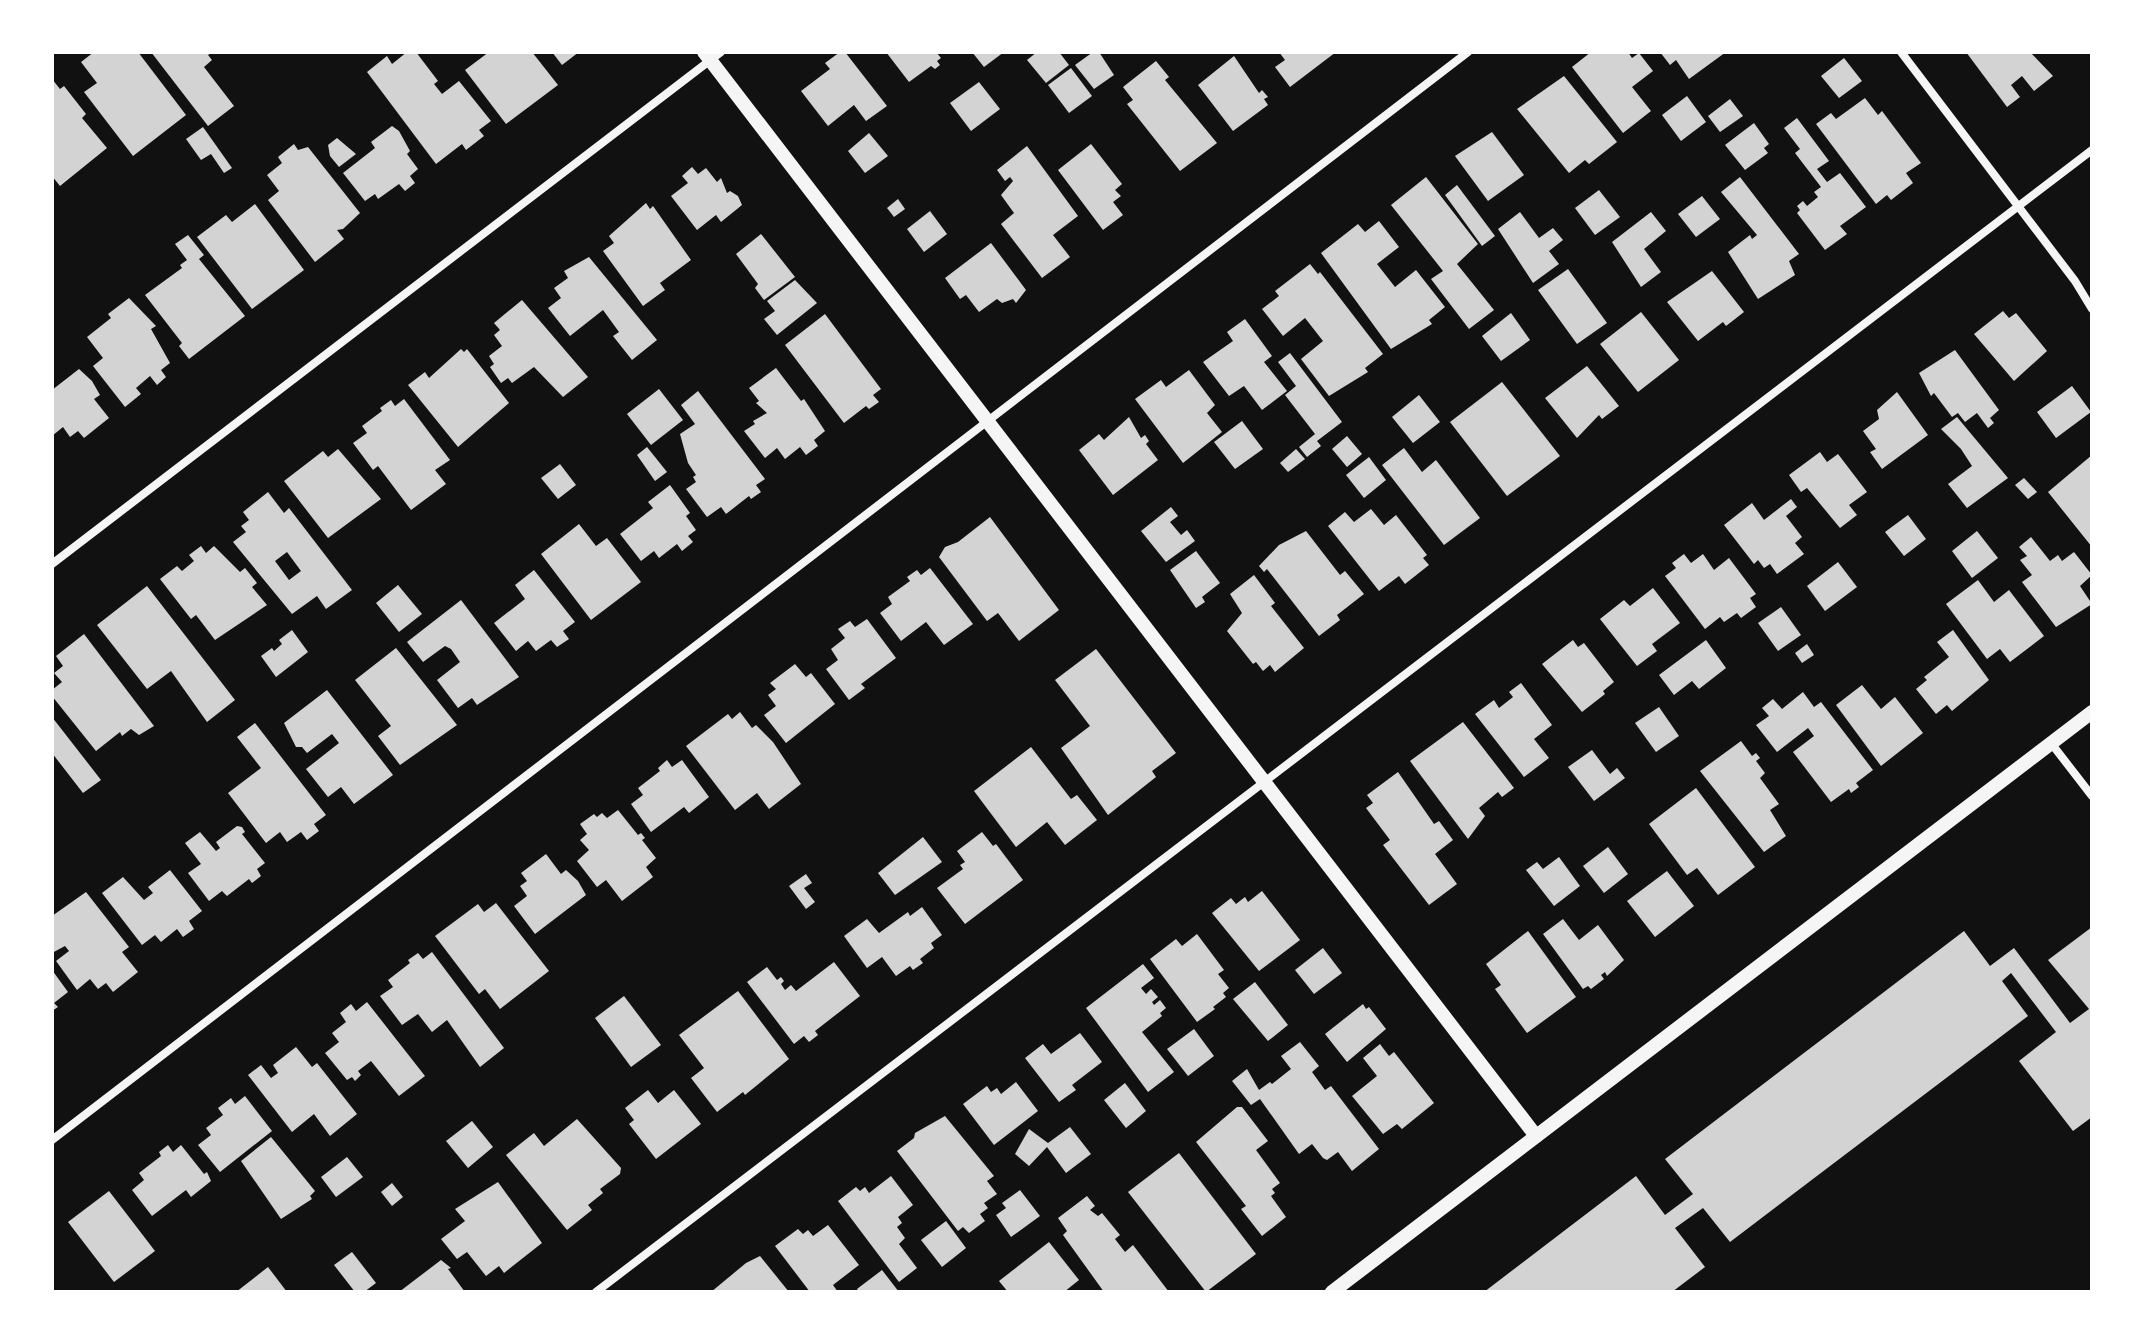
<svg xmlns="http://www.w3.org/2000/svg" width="2144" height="1344" font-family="Lora,serif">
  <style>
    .building { fill: #d3d3d3; fill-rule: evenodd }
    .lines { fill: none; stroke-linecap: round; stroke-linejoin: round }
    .minor { stroke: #f5f5f5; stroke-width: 8 }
    .tertiary { stroke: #f5f5f5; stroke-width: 14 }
  </style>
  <rect width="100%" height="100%" fill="#111"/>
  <g class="building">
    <path d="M 94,52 L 138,52 L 186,115 L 133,156 L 84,92 L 97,83 L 81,62 Z"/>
    <path d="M 151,52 L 213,52 L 208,55 L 212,60 L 204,67 L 234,106 L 208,126 Z"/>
    <path d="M 407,52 L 416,52 L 438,81 L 434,84 L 442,94 L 459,81 L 491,121 L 479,130 L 484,136 L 466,150 L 462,144 L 436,164 L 367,72 L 387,56 L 392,64 Z"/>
    <path d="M 489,52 L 532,52 L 558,85 L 506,124 L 465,70 Z"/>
    <path d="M 552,52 L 579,52 L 562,65 Z"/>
    <path d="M 840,52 L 845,52 L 887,106 L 866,121 L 854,105 L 828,126 L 801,91 L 830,69 L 825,63 Z"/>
    <path d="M 886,52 L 936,52 L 941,58 L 937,61 L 940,65 L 935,69 L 931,66 L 909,82 Z"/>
    <path d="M 972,52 L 1004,52 L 984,67 Z"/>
    <path d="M 1037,52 L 1059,52 L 1069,65 L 1046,83 L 1027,60 Z"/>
    <path d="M 1093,52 L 1099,52 L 1114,75 L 1094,89 L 1075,65 Z"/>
    <path d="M 1279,52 L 1336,52 L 1290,87 L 1275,67 L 1285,60 Z"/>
    <path d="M 1591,52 L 1628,52 L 1632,58 L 1639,53 L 1653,71 L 1632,87 L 1651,111 L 1623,133 L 1572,67 Z"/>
    <path d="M 1660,52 L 1726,52 L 1689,79 L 1676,60 L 1670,65 Z"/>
    <path d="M 1966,52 L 2030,52 L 2053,76 L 2034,91 L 2022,76 L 2011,85 L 2020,97 L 2007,107 Z"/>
    <path d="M 1234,56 L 1259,93 L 1262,90 L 1268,97 L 1264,99 L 1268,105 L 1233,131 L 1198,85 Z"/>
    <path d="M 1844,58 L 1862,81 L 1839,98 L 1821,76 Z"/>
    <path d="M 1156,61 L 1169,77 L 1165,80 L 1217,143 L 1180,171 L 1127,104 L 1133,100 L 1123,87 Z"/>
    <path d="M 1071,68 L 1092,96 L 1069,113 L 1048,85 Z"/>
    <path d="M 1564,76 L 1617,142 L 1589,164 L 1585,160 L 1569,173 L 1517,109 Z"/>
    <path d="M 52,79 L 60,89 L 64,86 L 86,114 L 82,118 L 107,148 L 60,186 L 52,176 Z"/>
    <path d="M 979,82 L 1000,109 L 971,131 L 950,103 Z"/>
    <path d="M 1687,96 L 1706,122 L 1681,141 L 1662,115 Z"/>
    <path d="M 1865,98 L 1878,115 L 1882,111 L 1921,163 L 1906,173 L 1913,183 L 1891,200 L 1887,195 L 1876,204 L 1816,124 L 1831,113 L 1836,119 Z"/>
    <path d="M 1730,99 L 1743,116 L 1720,132 L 1708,116 Z"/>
    <path d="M 1797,118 L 1829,161 L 1817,169 L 1827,182 L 1840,173 L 1866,207 L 1840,226 L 1847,234 L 1825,250 L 1797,213 L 1800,210 L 1797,206 L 1803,201 L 1807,206 L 1818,197 L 1814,192 L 1821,187 L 1795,153 L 1800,149 L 1784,128 Z"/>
    <path d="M 1754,123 L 1769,144 L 1764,148 L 1768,153 L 1745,170 L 1725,145 Z"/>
    <path d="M 392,126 L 399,131 L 410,151 L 407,154 L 418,169 L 410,176 L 415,183 L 405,191 L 399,184 L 378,199 L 375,194 L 365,201 L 343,173 L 375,148 L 371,142 Z"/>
    <path d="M 203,127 L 232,168 L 224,173 L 211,154 L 201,160 L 186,139 Z"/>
    <path d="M 1492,132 L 1524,175 L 1488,201 L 1455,156 Z"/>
    <path d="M 869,133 L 888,156 L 865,173 L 848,151 Z"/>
    <path d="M 337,138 L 356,154 L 339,167 L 330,156 L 328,145 Z"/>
    <path d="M 294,144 L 298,150 L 308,147 L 360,213 L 343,229 L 337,230 L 344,239 L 315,262 L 268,200 L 279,191 L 267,175 L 282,163 L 278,157 Z"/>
    <path d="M 1091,144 L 1122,184 L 1115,190 L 1121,196 L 1113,202 L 1123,215 L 1103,230 L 1058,170 Z"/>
    <path d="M 1027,146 L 1078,216 L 1053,235 L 1070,257 L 1042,278 L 1001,224 L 1014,213 L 1001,195 L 1013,181 L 1010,177 L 1005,181 L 997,170 Z"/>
    <path d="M 692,167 L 698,174 L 706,168 L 717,182 L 721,178 L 727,193 L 730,191 L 738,196 L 742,205 L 721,222 L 716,215 L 697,230 L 671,196 L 688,183 L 682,176 Z"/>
    <path d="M 1426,177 L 1478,244 L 1457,264 L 1494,310 L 1469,329 L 1431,279 L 1443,271 L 1391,205 Z"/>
    <path d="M 1740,177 L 1799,254 L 1789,261 L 1795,275 L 1758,299 L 1728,252 L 1750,235 L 1752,239 L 1757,235 L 1721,192 Z"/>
    <path d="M 1457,185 L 1495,236 L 1482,246 L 1445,195 Z"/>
    <path d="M 1599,190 L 1620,217 L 1595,235 L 1575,208 Z"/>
    <path d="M 1702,196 L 1720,219 L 1696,237 L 1678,214 Z"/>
    <path d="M 898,199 L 905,209 L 894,217 L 887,208 Z"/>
    <path d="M 646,203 L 650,209 L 653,206 L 691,260 L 660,283 L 665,290 L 643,306 L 603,251 L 614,243 L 609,236 Z"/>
    <path d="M 255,204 L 304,270 L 252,309 L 197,237 L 226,215 L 232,222 Z"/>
    <path d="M 930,211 L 947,234 L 924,252 L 907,229 Z"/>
    <path d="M 1520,212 L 1539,238 L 1553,228 L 1563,240 L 1549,251 L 1559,264 L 1533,283 L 1498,229 Z"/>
    <path d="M 1651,212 L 1666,231 L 1644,249 L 1661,272 L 1641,287 L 1612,242 Z"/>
    <path d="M 1379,221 L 1399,247 L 1377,264 L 1395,287 L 1416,270 L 1445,307 L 1429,320 L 1432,324 L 1391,349 L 1321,253 L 1358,224 L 1365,232 Z"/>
    <path d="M 761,234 L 795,277 L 764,300 L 755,288 L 758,284 L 736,254 Z"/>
    <path d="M 188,235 L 204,255 L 199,259 L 245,316 L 189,359 L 179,346 L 182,343 L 145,295 L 182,268 L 180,265 L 187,260 L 175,244 Z"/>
    <path d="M 991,243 L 1026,290 L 1016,303 L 1013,299 L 1002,303 L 997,299 L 979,312 L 966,295 L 960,299 L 945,278 Z"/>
    <path d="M 589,257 L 657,340 L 632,360 L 613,336 L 619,332 L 603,310 L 570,336 L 548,308 L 561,298 L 554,288 L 568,278 L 564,271 Z"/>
    <path d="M 1310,264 L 1318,274 L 1320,272 L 1383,354 L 1365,368 L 1368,372 L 1329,396 L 1301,359 L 1323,341 L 1305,318 L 1283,336 L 1262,309 L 1279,296 L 1275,291 Z"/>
    <path d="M 1568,269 L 1607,323 L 1577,344 L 1538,290 Z"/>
    <path d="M 1712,271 L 1744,312 L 1726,326 L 1723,322 L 1698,341 L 1667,302 Z"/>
    <path d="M 795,280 L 817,303 L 777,335 L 764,319 L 775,311 L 767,301 Z"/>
    <path d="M 129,298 L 156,326 L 151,329 L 170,363 L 161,370 L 166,377 L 157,385 L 150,376 L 136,388 L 141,394 L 125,407 L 93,366 L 103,358 L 87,337 L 111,318 L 108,314 Z"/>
    <path d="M 522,300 L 588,377 L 563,397 L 534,367 L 512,383 L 508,378 L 501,383 L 490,367 L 494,364 L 489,356 L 502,346 L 494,335 L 500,330 L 494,323 Z"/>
    <path d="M 2003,311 L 2009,318 L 2016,313 L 2047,351 L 2014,381 L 1974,334 Z"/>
    <path d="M 1641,312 L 1679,360 L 1638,392 L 1600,344 Z"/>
    <path d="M 1511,313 L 1530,340 L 1501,361 L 1482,336 Z"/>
    <path d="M 825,314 L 881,389 L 873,395 L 879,402 L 869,409 L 866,406 L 844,423 L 785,345 Z"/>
    <path d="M 1245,319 L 1272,356 L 1264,362 L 1287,391 L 1262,410 L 1244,386 L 1229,396 L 1203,362 L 1233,341 L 1227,332 Z"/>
    <path d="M 461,349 L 464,352 L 467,349 L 509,403 L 458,447 L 408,385 L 425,372 L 429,378 Z"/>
    <path d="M 1955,350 L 1999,410 L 1990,418 L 1994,423 L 1988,428 L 1977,413 L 1965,422 L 1958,413 L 1952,417 L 1934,393 L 1931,396 L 1919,373 Z"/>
    <path d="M 1290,353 L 1342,422 L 1317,441 L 1321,446 L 1307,457 L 1299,447 L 1315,434 L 1285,395 L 1296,386 L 1278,362 Z"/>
    <path d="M 1587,366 L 1619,406 L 1602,419 L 1599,415 L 1577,438 L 1545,398 Z"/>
    <path d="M 776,368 L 801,401 L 804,399 L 825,431 L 814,440 L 818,446 L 806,455 L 800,447 L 785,459 L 777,448 L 765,458 L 744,431 L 755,424 L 753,421 L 767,413 L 756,403 L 759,401 L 749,388 Z"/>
    <path d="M 79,369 L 92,381 L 100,395 L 94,399 L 109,418 L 84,438 L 78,431 L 70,437 L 63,427 L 52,436 L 52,390 Z"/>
    <path d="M 1189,370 L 1215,405 L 1207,413 L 1222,432 L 1183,463 L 1135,399 L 1161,380 L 1166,387 Z"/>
    <path d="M 1502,382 L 1560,456 L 1507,496 L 1450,422 Z"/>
    <path d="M 2072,386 L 2091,412 L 2056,438 L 2037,412 Z"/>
    <path d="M 659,389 L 683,420 L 651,445 L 627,414 Z"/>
    <path d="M 698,391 L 765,479 L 756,485 L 761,492 L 751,499 L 749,496 L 726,514 L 721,507 L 707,517 L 686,489 L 696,482 L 693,477 L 696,475 L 688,463 L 680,434 L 695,424 L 681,405 Z"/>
    <path d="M 1897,392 L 1928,435 L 1882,469 L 1870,452 L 1876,449 L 1863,431 L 1879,419 L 1877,410 Z"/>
    <path d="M 1419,395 L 1440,422 L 1413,443 L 1392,417 Z"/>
    <path d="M 404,399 L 450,460 L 435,470 L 446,484 L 411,510 L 378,466 L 373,470 L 353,443 L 367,433 L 362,426 L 382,411 L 380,408 L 391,400 L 395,406 Z"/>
    <path d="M 1129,417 L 1141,438 L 1145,435 L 1149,441 L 1146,444 L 1158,460 L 1113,495 L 1079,450 L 1099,434 L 1104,440 Z"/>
    <path d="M 1957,417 L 2008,478 L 1967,508 L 1948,484 L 1972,466 L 1961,449 L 1941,429 Z"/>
    <path d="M 1242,421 L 1263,449 L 1235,469 L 1214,442 Z"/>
    <path d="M 1347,436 L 1362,454 L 1347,467 L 1332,449 Z"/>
    <path d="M 647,447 L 667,472 L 655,481 L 637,455 Z"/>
    <path d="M 1404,448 L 1422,472 L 1436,460 L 1480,518 L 1444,545 L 1382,465 Z"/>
    <path d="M 338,449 L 381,499 L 328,538 L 284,481 L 323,451 L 328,457 Z"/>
    <path d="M 1296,449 L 1305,459 L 1288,472 L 1280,463 Z"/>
    <path d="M 1820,452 L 1827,462 L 1838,454 L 1867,492 L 1849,505 L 1857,515 L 1840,528 L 1807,488 L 1801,492 L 1789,475 Z"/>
    <path d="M 2092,455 L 2092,547 L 2048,492 Z"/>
    <path d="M 1369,457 L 1386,480 L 1364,498 L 1346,475 Z"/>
    <path d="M 560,464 L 576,485 L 558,499 L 541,478 Z"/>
    <path d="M 2024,478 L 2037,492 L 2028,499 L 2015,485 Z"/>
    <path d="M 670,485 L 690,513 L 686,516 L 696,530 L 688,536 L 693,542 L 682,551 L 677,544 L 659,558 L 654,551 L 641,561 L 620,534 L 653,508 L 648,502 Z"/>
    <path d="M 268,492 L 284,513 L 289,508 L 352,590 L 326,609 L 317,596 L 292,614 L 233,542 L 246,532 L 241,526 L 249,520 L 243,512 ZM 287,552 L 301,571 L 289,580 L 275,561 Z"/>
    <path d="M 1791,499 L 1797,507 L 1786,516 L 1802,537 L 1795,543 L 1804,554 L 1777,574 L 1770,564 L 1764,568 L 1758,560 L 1754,564 L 1724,525 L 1752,503 L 1764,520 Z"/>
    <path d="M 1171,507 L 1178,516 L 1170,522 L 1181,535 L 1187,530 L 1195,541 L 1166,562 L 1141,531 Z"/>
    <path d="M 1371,509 L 1384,525 L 1396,515 L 1427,555 L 1423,558 L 1429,565 L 1405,584 L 1399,576 L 1379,591 L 1328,526 L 1345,512 L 1354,522 Z"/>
    <path d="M 1908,515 L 1926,539 L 1904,556 L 1885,532 Z"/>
    <path d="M 990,517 L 1059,610 L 1019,641 L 998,613 L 987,621 L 939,557 L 945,547 L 958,542 Z"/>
    <path d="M 579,524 L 596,546 L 607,538 L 641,582 L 591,620 L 541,554 Z"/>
    <path d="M 1306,531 L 1340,575 L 1345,571 L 1364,594 L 1337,615 L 1340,620 L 1319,636 L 1267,569 L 1264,572 L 1259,566 L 1279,545 Z"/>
    <path d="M 1977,531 L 1998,558 L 1972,578 L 1952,551 Z"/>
    <path d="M 2031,537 L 2050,561 L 2058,555 L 2062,561 L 2074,552 L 2092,575 L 2080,586 L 2092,604 L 2056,627 L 2022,582 L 2032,575 L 2020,560 L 2027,556 L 2019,547 Z"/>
    <path d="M 201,546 L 206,553 L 214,546 L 240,572 L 245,568 L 257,583 L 252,587 L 267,605 L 215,640 L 196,615 L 191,619 L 160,579 L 177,566 L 182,571 L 194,561 L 189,555 Z"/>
    <path d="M 1196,551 L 1220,583 L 1202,597 L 1205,602 L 1196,608 L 1170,570 Z"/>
    <path d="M 1684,554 L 1691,563 L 1703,554 L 1714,570 L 1729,558 L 1756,594 L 1750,598 L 1756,607 L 1741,618 L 1737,613 L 1724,622 L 1720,617 L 1705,629 L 1665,576 L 1676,568 L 1672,563 Z"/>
    <path d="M 1838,562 L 1857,587 L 1825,611 L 1807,586 Z"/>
    <path d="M 930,568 L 973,624 L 944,645 L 926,622 L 901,641 L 880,613 L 892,604 L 888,597 L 910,581 L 907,577 L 917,570 L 921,575 Z"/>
    <path d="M 534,570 L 575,622 L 563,631 L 569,639 L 557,647 L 551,640 L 536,651 L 528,641 L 516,651 L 494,623 L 525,599 L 515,585 Z"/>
    <path d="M 1254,575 L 1275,603 L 1271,606 L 1304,648 L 1275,672 L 1270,665 L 1263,671 L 1256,662 L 1253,664 L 1227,631 L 1242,613 L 1230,594 Z"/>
    <path d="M 1978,580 L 1994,602 L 2009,590 L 2044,636 L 2010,662 L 2000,649 L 1987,659 L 1946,604 Z"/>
    <path d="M 398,585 L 422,614 L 399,632 L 376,603 Z"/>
    <path d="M 147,586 L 235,700 L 207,722 L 171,671 L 147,689 L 97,625 Z"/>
    <path d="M 1653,588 L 1680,623 L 1652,644 L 1657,651 L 1637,666 L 1600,619 L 1624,600 L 1630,606 Z"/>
    <path d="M 461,600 L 519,677 L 477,705 L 472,698 L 458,708 L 437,680 L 460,662 L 451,649 L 445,646 L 423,662 L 407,642 Z"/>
    <path d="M 1781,607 L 1801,635 L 1778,651 L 1758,623 Z"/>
    <path d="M 867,619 L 896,658 L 861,684 L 865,688 L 849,700 L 826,669 L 838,660 L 831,649 L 845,638 L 838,629 L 850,621 L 855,627 Z"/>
    <path d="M 292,630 L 308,652 L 276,677 L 261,656 L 272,648 L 274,651 L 282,644 L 279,640 Z"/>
    <path d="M 1953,630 L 1989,680 L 1952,711 L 1947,705 L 1936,714 L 1916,689 L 1927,680 L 1924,677 L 1949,657 L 1937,642 Z"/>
    <path d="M 84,634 L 154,726 L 139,735 L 131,729 L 122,736 L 120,732 L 96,751 L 52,696 L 52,690 L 62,682 L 54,673 L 63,666 L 56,656 Z"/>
    <path d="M 1573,640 L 1578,647 L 1584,643 L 1614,682 L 1603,691 L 1605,694 L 1582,712 L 1542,664 Z"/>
    <path d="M 1706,640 L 1726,668 L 1699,689 L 1692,681 L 1674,695 L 1659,675 Z"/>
    <path d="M 1807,644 L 1814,655 L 1802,663 L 1795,653 Z"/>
    <path d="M 396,648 L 457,725 L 400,765 L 378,736 L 391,726 L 355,680 Z"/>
    <path d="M 1096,649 L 1176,753 L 1152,771 L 1156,777 L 1108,815 L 1061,748 L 1090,726 L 1055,680 Z"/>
    <path d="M 795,664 L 806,677 L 811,673 L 835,704 L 786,743 L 764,715 L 776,706 L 768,695 L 776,689 L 770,683 Z"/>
    <path d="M 1521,683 L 1552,725 L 1534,739 L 1549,758 L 1524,777 L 1475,714 L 1494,700 L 1499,708 L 1513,697 L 1509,692 Z"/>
    <path d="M 1862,685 L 1881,709 L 1895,697 L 1923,733 L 1881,766 L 1836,705 Z"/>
    <path d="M 327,690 L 393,775 L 354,804 L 341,787 L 328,797 L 306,769 L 339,743 L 332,734 L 307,753 L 302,747 L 296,747 L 284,723 Z"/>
    <path d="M 1803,692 L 1814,707 L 1821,702 L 1873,770 L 1856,783 L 1859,787 L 1851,793 L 1849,789 L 1831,802 L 1793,752 L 1814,736 L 1808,728 L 1777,752 L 1756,725 L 1769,716 L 1762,708 L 1773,699 L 1782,709 Z"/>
    <path d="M 1659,707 L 1679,736 L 1656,752 L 1635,723 Z"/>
    <path d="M 740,712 L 752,728 L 756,725 L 773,742 L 801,784 L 769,809 L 757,793 L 735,810 L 686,746 L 728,714 L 732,719 Z"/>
    <path d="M 52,717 L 101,780 L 83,793 L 52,753 Z"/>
    <path d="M 1463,722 L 1514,788 L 1502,797 L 1498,792 L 1479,808 L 1485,816 L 1468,839 L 1410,761 Z"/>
    <path d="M 255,723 L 326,815 L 314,824 L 319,831 L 307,840 L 301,832 L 287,842 L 280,832 L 266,843 L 228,793 L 261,768 L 237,737 Z"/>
    <path d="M 1741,741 L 1752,756 L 1756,753 L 1760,758 L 1756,761 L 1765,773 L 1760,778 L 1779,804 L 1770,810 L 1786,836 L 1764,852 L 1700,771 Z"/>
    <path d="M 1031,747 L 1071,799 L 1077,795 L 1097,820 L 1065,845 L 1047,822 L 1016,847 L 974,791 Z"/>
    <path d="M 1592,750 L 1610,774 L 1617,768 L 1625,778 L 1594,801 L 1568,767 Z"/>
    <path d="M 667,760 L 672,767 L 682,760 L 709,797 L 689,813 L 684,807 L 651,832 L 631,804 L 643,795 L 638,788 L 660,771 L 658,768 Z"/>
    <path d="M 1398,772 L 1434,824 L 1439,821 L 1453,840 L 1435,854 L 1457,884 L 1429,905 L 1383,845 L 1390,840 L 1366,808 L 1373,803 L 1367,795 Z"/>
    <path d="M 1696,788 L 1755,867 L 1718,895 L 1697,868 L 1687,875 L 1649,824 Z"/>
    <path d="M 618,810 L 638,835 L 641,833 L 645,838 L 642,840 L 656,858 L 646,867 L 653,877 L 622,901 L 606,880 L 597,887 L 577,861 L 589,850 L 580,840 L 587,834 L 580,824 L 594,814 L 597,817 L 602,813 L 607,818 Z"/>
    <path d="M 237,826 L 242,827 L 245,832 L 242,834 L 265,863 L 257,869 L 261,876 L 252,883 L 249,879 L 227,896 L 222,891 L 209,901 L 188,873 L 201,864 L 185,843 L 200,832 L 216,851 L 220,848 L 216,842 Z"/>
    <path d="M 982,832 L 993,846 L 996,844 L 1023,880 L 965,924 L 937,888 L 963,869 L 960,865 L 965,862 L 957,851 Z"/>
    <path d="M 923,837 L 942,862 L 895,895 L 878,873 Z"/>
    <path d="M 1608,847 L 1628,874 L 1604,893 L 1583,866 Z"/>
    <path d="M 546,854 L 561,874 L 566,870 L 578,881 L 586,895 L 535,934 L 514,906 L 527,896 L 520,886 L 527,881 L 521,873 Z"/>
    <path d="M 1559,857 L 1580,886 L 1554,906 L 1526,870 L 1537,862 L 1543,869 Z"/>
    <path d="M 170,870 L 202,911 L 189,921 L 194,929 L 183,937 L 177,929 L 161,942 L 155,935 L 142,945 L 102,893 L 123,877 L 144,900 L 153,893 L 148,887 Z"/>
    <path d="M 1667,871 L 1694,906 L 1655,937 L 1627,901 Z"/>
    <path d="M 806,874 L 812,883 L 804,888 L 815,902 L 806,909 L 789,886 Z"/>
    <path d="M 1262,891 L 1300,940 L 1259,971 L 1212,913 L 1231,898 L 1236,904 L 1245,897 L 1248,902 Z"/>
    <path d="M 86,892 L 129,947 L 122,952 L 138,972 L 113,992 L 106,983 L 98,989 L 90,979 L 77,990 L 56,961 L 69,951 L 65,946 L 52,953 L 52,916 Z"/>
    <path d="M 496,903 L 549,971 L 500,1009 L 485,989 L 479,994 L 435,936 L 478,904 L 484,912 Z"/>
    <path d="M 922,907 L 942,935 L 931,943 L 934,948 L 920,959 L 923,963 L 913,970 L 910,966 L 896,976 L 882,957 L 867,968 L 844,936 L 867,919 L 879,933 L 908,912 L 910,916 Z"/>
    <path d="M 1563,919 L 1579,940 L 1598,925 L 1624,960 L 1607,976 L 1605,972 L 1601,975 L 1604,979 L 1591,989 L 1588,986 L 1583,989 L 1543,934 Z"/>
    <path d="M 2092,927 L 2092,1117 L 2073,1131 L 2019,1061 L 2056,1032 L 2011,973 L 2002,981 L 2028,1016 L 1730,1242 L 1703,1208 L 1675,1228 L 1705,1267 L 1672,1292 L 1484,1292 L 1636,1176 L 1665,1215 L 1693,1194 L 1665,1159 L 1964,931 L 1990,966 L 2014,948 L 2070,1023 L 2089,1009 L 2048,960 Z"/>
    <path d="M 1528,931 L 1576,997 L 1527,1033 L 1495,989 L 1501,985 L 1486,964 Z"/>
    <path d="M 1197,934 L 1224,970 L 1218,974 L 1229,988 L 1223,993 L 1226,997 L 1213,1007 L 1215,1009 L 1197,1022 L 1150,959 L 1176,939 L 1182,946 Z"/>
    <path d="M 1323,948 L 1342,973 L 1314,994 L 1295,970 Z"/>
    <path d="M 432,952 L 504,1048 L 480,1067 L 447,1020 L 432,1032 L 418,1014 L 402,1025 L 380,996 L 393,987 L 388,980 L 410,963 L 408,960 L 418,953 L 423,959 Z"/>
    <path d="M 834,962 L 860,996 L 815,1031 L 818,1035 L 809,1042 L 804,1036 L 794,1044 L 747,982 L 767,967 L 777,980 L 781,977 L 784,981 L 781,984 L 785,990 L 791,985 L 796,991 Z"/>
    <path d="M 1143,964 L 1154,978 L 1141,988 L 1146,994 L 1151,989 L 1158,997 L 1152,1002 L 1154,1005 L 1160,1000 L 1166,1008 L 1160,1013 L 1162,1016 L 1142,1032 L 1174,1072 L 1148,1092 L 1086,1008 Z"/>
    <path d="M 52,970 L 68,992 L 54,1003 L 58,1007 L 52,1011 Z"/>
    <path d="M 1255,982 L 1288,1025 L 1268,1041 L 1233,999 Z"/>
    <path d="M 738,991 L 789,1059 L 745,1095 L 743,1092 L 717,1112 L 691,1078 L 704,1068 L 679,1035 Z"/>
    <path d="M 624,996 L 661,1045 L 631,1067 L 595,1018 Z"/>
    <path d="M 367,1002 L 425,1076 L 399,1096 L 371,1061 L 358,1071 L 361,1075 L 355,1081 L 352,1077 L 347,1080 L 325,1053 L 339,1042 L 332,1033 L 346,1022 L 340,1013 L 351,1004 L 356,1011 Z"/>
    <path d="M 1363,1004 L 1366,1009 L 1369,1007 L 1386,1029 L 1347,1062 L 1325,1034 Z"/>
    <path d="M 1194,1029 L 1214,1056 L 1188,1076 L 1167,1049 Z"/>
    <path d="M 1080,1033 L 1102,1062 L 1072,1085 L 1076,1090 L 1059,1102 L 1025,1058 L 1043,1044 L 1051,1054 Z"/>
    <path d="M 1300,1042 L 1319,1066 L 1312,1072 L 1325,1090 L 1331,1086 L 1379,1149 L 1352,1171 L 1338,1152 L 1327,1160 L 1323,1158 L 1312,1144 L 1299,1154 L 1260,1099 L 1251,1105 L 1232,1081 L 1247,1069 L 1259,1090 L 1270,1082 L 1272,1084 L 1291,1069 L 1281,1056 Z"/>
    <path d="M 1380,1044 L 1389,1056 L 1394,1052 L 1434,1103 L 1402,1129 L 1397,1124 L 1383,1134 L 1352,1096 L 1377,1076 L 1363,1058 Z"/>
    <path d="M 296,1047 L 312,1067 L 317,1063 L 357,1114 L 330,1136 L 314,1114 L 292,1132 L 248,1075 L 261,1065 L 271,1078 L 278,1073 L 273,1065 Z"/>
    <path d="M 1016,1082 L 1038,1111 L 994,1145 L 963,1104 L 987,1086 L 991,1092 L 997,1088 L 1001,1094 Z"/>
    <path d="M 1125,1083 L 1146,1111 L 1126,1128 L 1104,1100 Z"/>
    <path d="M 648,1090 L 658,1103 L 674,1090 L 701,1124 L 656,1159 L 629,1124 L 634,1120 L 625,1108 Z"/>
    <path d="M 245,1096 L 272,1131 L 220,1172 L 198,1145 L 211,1135 L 206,1128 L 223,1115 L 218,1108 L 231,1098 L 235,1104 Z"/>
    <path d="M 1237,1107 L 1242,1107 L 1268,1141 L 1256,1150 L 1280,1183 L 1272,1189 L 1275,1193 L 1271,1196 L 1286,1217 L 1262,1236 L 1241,1209 L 1246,1206 L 1196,1142 Z"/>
    <path d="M 945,1116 L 994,1176 L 987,1181 L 997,1194 L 984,1203 L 988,1208 L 980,1214 L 985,1221 L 969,1233 L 963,1227 L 958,1231 L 897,1151 L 914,1138 L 915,1133 Z"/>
    <path d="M 577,1119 L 621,1168 L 620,1174 L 600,1189 L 603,1193 L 588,1205 L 592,1210 L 567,1230 L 506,1155 L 534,1133 L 544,1146 Z"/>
    <path d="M 472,1121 L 493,1147 L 468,1168 L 446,1141 Z"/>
    <path d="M 1070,1127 L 1091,1154 L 1066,1173 L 1047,1147 L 1029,1166 L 1015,1154 L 1029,1129 L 1048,1143 Z"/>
    <path d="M 271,1137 L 315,1191 L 310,1196 L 312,1199 L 281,1219 L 241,1161 Z"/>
    <path d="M 168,1145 L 173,1152 L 181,1145 L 204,1174 L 207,1172 L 211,1181 L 191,1197 L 186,1190 L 152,1216 L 132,1190 L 144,1180 L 139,1173 L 161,1156 L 159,1152 Z"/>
    <path d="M 1179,1153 L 1256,1254 L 1206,1292 L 1128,1192 Z"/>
    <path d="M 347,1157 L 363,1177 L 336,1197 L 321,1177 Z"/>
    <path d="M 891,1176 L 913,1205 L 898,1217 L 902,1223 L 897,1227 L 905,1238 L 899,1244 L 917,1268 L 899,1282 L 838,1201 L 856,1187 L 860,1191 L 865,1187 L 869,1193 Z"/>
    <path d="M 498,1182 L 542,1243 L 504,1273 L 499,1266 L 486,1276 L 467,1252 L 457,1259 L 441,1239 L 465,1221 L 455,1209 Z"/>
    <path d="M 392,1183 L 403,1197 L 392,1206 L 381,1192 Z"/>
    <path d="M 1020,1190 L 1040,1216 L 1011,1237 L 996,1215 L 1006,1208 L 1002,1203 Z"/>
    <path d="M 109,1191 L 155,1251 L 114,1282 L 68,1222 Z"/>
    <path d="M 1087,1196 L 1095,1206 L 1090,1210 L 1098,1216 L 1102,1213 L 1120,1235 L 1115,1239 L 1125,1252 L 1133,1245 L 1169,1292 L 1104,1292 L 1063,1235 L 1067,1231 L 1058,1218 Z"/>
    <path d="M 946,1221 L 966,1248 L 942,1267 L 921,1240 Z"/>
    <path d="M 828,1225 L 859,1265 L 833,1285 L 838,1292 L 810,1292 L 775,1246 L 798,1229 L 803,1234 L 808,1230 L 813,1236 Z"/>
    <path d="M 1049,1242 L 1079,1280 L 1064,1292 L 1008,1292 L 999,1281 Z"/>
    <path d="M 352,1252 L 376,1283 L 364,1292 L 355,1292 L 334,1265 Z"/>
    <path d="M 760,1256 L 789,1292 L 711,1292 L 746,1263 Z"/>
    <path d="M 441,1260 L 451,1268 L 448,1269 L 465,1292 L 399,1292 Z"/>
    <path d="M 268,1267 L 287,1292 L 236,1292 Z"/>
    <path d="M 882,1270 L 899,1292 L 859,1292 L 857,1289 Z"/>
  </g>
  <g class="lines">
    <g class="minor">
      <path d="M 1901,52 L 2075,281 L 2092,309"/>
      <path d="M 52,564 L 721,52"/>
      <path d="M 2051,743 L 2092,796"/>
      <path d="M 52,1140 L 1468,52"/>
      <path d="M 596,1292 L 2092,150"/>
    </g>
    <g class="tertiary">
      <path d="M 704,52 L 1536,1136"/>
      <path d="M 1332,1292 L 2092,712"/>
    </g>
  </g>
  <rect width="2144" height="1344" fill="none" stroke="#ffffff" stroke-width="108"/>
</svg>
